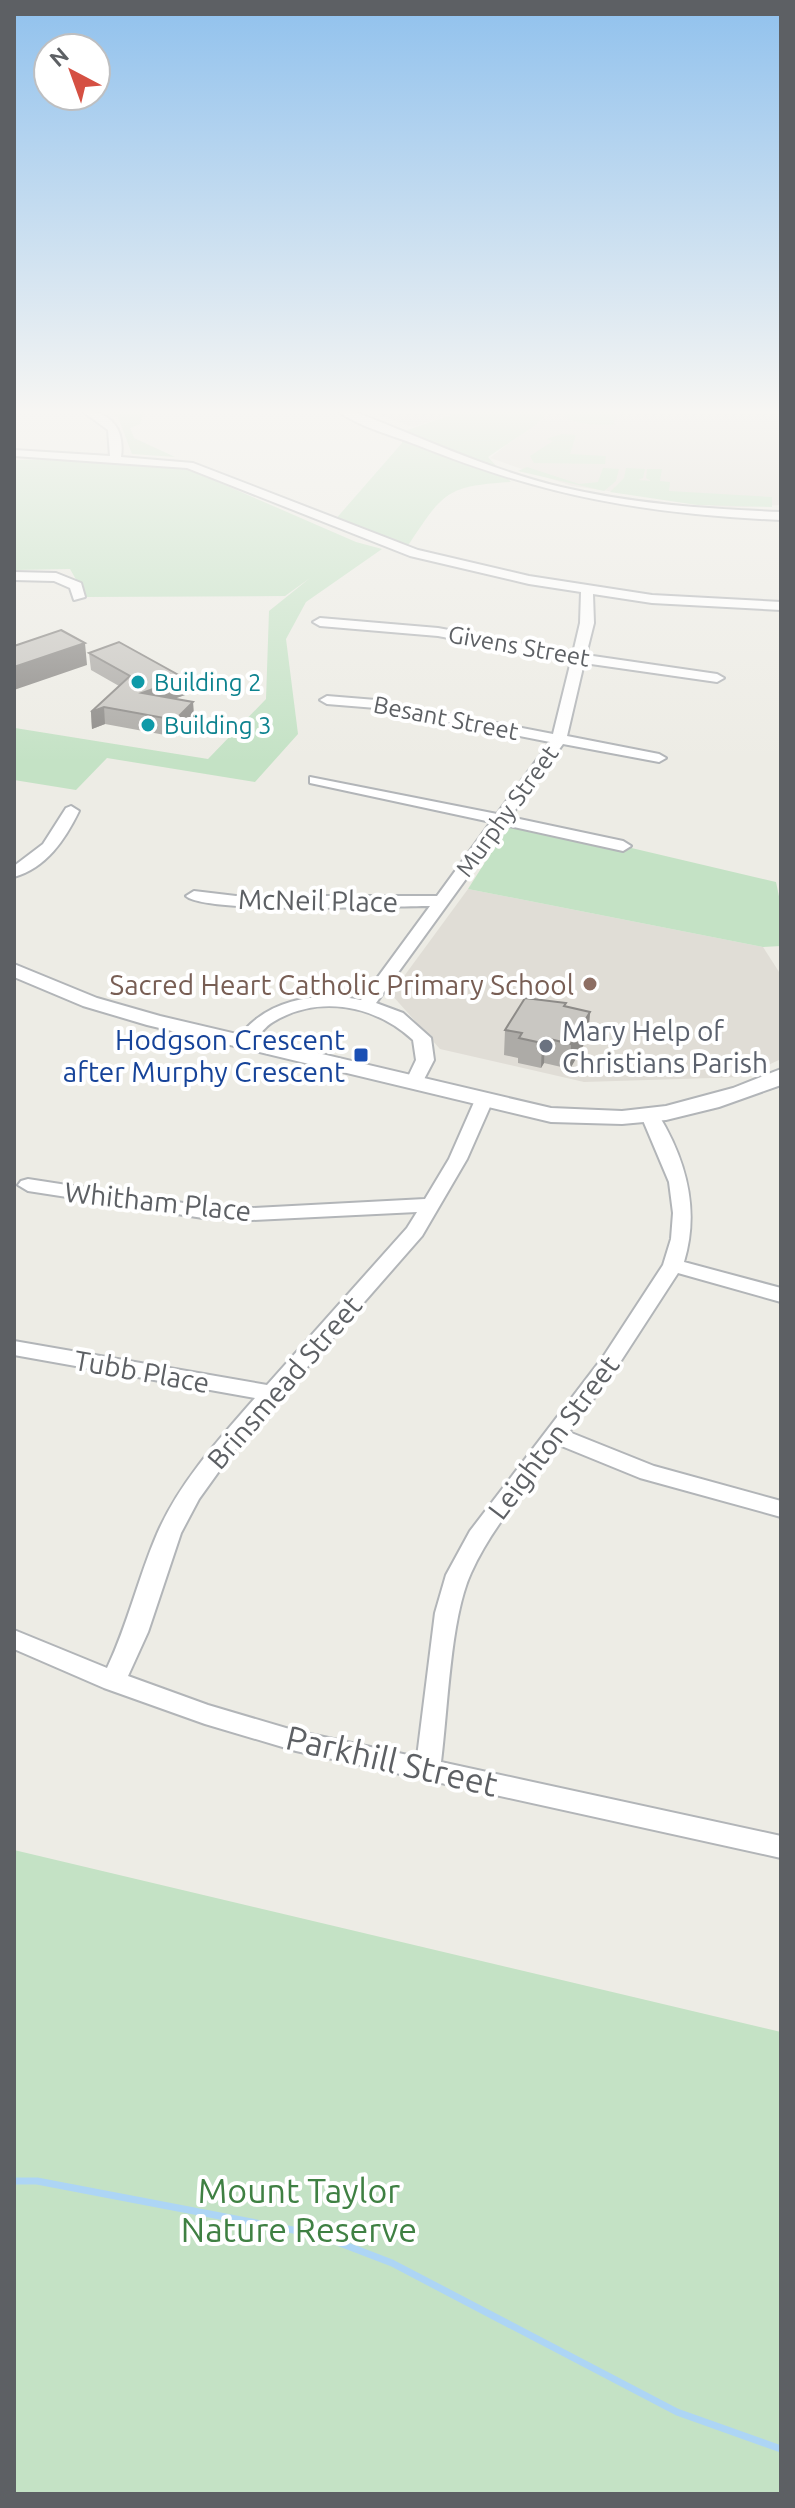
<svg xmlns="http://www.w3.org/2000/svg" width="795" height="2508" font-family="Ubuntu,sans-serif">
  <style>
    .education { fill: #e0ddd6 }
    .green { fill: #c4e2c5 }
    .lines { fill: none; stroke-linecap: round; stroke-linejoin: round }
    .stream { stroke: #add5f5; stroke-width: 7 }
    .minor-casing { stroke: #b2b5b8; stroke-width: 4 }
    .tertiary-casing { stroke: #b2b5b8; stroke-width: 4 }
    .minor { fill: #fff; fill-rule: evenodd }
    .tertiary { fill: #fff; fill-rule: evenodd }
    .wall { fill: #adaba7 }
    .shaded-wall { fill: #8d8b88 }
    .building { fill: #c9c7c2; stroke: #8d8b88; stroke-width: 2 }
    .culture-dot { fill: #0f9aa8; stroke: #fff; stroke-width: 3 }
    .education-dot { fill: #8d6e63; stroke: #fff; stroke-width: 3 }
    .worship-dot { fill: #6b7280; stroke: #fff; stroke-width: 3 }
    .transit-dot { fill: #1a4fb4; stroke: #fff; stroke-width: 3 }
    .labels { text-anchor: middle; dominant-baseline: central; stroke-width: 8; stroke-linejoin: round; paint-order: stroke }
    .far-street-label { font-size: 24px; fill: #5d6064; stroke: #fff }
    .far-culture-label { font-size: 24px; fill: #0d838f; stroke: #fff; text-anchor: start }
    .street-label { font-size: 28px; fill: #5d6064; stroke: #fff }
    .education-label { font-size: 28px; fill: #785e54; stroke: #fff; text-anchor: end }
    .worship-label { font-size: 28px; fill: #5b616d; stroke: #fff; text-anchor: start }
    .transit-label { font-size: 28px; fill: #164399; stroke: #fff; text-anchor: end }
    .near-street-label { font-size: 34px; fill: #5d6064; stroke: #fff }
    .near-park-label { font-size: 34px; fill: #3f8043; stroke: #fff }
  </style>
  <rect width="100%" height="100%" fill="#edece5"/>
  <g class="education">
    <path d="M 369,411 L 460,411 L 413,427 Z"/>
    <path d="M 550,411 L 781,411 L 781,505 L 730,508 L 572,486 L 490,458 Z"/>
    <path d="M 468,889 L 763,947 L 781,975 L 781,1059 L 743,1077 L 584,1082 L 440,1049 L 391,994 Z"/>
  </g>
  <g class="green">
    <path d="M 104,411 L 144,411 L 140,424 L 130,428 L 134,438 L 175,457 L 132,454 L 118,417 Z"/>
    <path d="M 462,411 L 549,411 L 537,424 L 488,457 L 511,482 C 445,486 443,493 407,547 L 334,521 L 402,443 L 402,432 Z"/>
    <path d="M 564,411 L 625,411 L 614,421 L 615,425 C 599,424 575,427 563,414 Z"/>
    <path d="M 562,434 L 576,435 L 570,454 L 606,456 L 605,464 L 534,463 L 530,456 L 553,441 L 546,439 Z"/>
    <path d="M 69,459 L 188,469 L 356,542 L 382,549 L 306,602 L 286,639 L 298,734 L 255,782 L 107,758 L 76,790 L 14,780 L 15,728 L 208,759 L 266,699 L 269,611 L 310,578 L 285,596 L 86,597 L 70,569 L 14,570 L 14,460 Z"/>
    <path d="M 527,467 L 579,484 L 598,482 L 603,468 L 619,469 L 616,481 L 604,491 L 518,471 Z"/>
    <path d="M 626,468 L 645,469 L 643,478 L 638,480 L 651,481 L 646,478 L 647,469 L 662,469 L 660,481 L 670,482 L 669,491 L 772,497 L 772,507 L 697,505 L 610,492 L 624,478 Z"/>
    <path d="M 508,826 L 623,846 L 776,882 L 781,906 L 781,946 L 763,947 L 468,889 Z"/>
    <path d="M 14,1850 L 781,2032 L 781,2494 L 14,2494 Z"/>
  </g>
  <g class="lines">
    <path class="stream" d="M 14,2181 L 37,2181 L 319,2235 L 392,2263 L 677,2412 L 781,2449"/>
    <g class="minor-casing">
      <g id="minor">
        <path d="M 82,411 C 111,411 125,429 121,457 L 193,463 L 418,550 L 529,576 L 652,595 L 781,602 L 781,610 L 652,603 L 593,594 L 594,623 L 586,655 L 717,674 L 724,678 L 717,682 L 584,663 L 567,736 L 659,754 L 666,758 L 659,762 L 563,744 L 510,817 L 623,841 L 631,846 L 623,851 L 505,825 L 376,1003 L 403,1013 L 431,1038 L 434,1060 L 420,1087 L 408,1087 L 405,1083 L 416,1060 L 413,1040 C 375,1005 319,994 273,1022 C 262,1028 256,1043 245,1046 L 236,1041 C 263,1000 315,991 361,1000 L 430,906 C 392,906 205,914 186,896 L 194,891 L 236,896 L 437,896 L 491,822 L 310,783 L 310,777 L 497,814 L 550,742 L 376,708 L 327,704 L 320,700 L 327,696 L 376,700 L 553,734 L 571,661 L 438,636 L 320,626 L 313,622 L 320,618 L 438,628 L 573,653 L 580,623 L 581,592 L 529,584 L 410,556 L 187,468 L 14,456 L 14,450 L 110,456 L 108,430 Z"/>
        <path d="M 338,411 L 353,411 C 422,438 490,470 561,487 C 633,504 707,509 781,512 L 781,520 C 645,514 544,496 417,445 C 392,435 359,427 338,411 Z"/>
        <path d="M 14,572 L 56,573 L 81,583 L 85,597 L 74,600 L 70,588 L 54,581 L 14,580 Z"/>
        <path d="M 71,806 L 79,811 C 65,840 46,868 14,877 L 14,866 L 43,844 L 66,808 Z"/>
        <path d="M 484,1094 L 493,1100 L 467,1159 L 422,1236 L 232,1453 L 199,1499 L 181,1533 L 148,1632 L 128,1676 L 208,1705 L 296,1731 L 417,1757 L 435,1613 L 446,1575 L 470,1531 L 603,1357 L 663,1265 L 671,1239 L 673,1213 L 669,1182 L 642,1118 L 651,1112 L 658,1114 C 686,1160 700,1209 684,1262 L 781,1288 L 781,1302 L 678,1273 L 617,1367 L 569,1432 L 654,1466 L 781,1501 L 781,1517 L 640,1478 L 559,1445 C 529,1486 492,1526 471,1573 C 450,1619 448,1709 441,1762 L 781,1836 L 781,1858 L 296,1751 L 205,1724 L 104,1688 L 14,1649 L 14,1630 L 107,1668 C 128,1624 138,1578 157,1534 C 179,1483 219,1439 255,1398 L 14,1355 L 14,1341 L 267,1385 L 407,1228 L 417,1212 L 252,1220 L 203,1218 L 28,1191 L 18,1185 L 21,1181 L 28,1179 L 203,1206 L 252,1208 L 425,1199 L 449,1159 L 475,1100 Z"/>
      </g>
    </g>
    <g class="tertiary-casing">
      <path id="tertiary" d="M 14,964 L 97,998 L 160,1016 L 551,1108 L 622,1111 L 666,1106 L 733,1088 L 781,1069 L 781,1085 L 719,1107 L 666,1120 L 622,1124 L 551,1122 L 147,1025 L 83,1006 L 14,977 Z"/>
    </g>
    <use href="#minor" class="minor"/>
    <use href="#tertiary" class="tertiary"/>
  </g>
  <g class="wall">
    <path d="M 89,653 L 185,695 L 173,699 L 193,702 L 194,719 L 176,737 L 105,724 L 92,729 L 91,712 L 119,686 L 91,670 Z"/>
    <path d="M 566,1007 L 590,1012 L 588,1037 L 570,1069 L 544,1063 L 541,1068 L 518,1063 L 518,1058 L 504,1055 L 505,1030 Z"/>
  </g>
  <g class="shaded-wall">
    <path d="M 85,643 L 87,665 L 14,690 L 14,667 Z"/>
    <path d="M 184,678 L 185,695 L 143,710 L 142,693 Z"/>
    <path d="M 193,702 L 194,719 L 176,737 L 175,720 Z"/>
    <path d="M 104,707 L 105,724 L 92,729 L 91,712 Z"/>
    <path d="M 590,1012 L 588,1037 L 570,1069 L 571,1044 Z"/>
    <path d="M 545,1038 L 544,1063 L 541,1068 L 542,1043 Z"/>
  </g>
  <g class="building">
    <path d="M 61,630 L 85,643 L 14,667 L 14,646 Z"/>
    <path d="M 119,642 L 184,678 L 142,693 L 193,702 L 175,720 L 104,707 L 91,712 L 130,676 L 89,653 Z"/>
    <path d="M 525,998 L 566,1003 L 564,1006 L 590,1012 L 571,1044 L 545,1038 L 542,1043 L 519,1038 L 522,1033 L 505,1030 Z"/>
  </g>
  <linearGradient id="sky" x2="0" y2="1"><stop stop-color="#90c1ed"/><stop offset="0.54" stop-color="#f7f6f3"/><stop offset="1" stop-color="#f7f6f3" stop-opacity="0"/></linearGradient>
  <rect width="795" height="762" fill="url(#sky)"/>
  <g class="culture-dot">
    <circle cx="138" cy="682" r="8"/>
    <circle cx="148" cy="725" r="8"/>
  </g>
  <circle class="education-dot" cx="590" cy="984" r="8"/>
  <circle class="worship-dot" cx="546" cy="1046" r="8"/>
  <rect class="transit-dot" x="353" y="1047" width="16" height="16" rx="4"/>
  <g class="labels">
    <g class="far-street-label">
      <text transform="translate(519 646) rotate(10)">Givens Street</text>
      <text transform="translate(446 718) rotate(11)">Besant Street</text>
      <text transform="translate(507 811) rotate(-54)">Murphy Street</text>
    </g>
    <g class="far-culture-label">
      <text x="154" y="682">Building 2</text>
      <text x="164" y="725">Building 3</text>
    </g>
    <g class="street-label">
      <text transform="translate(318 900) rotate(1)">McNeil Place</text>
      <text transform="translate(158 1201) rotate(6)">Whitham Place</text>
      <text transform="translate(142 1371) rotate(10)">Tubb Place</text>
      <text transform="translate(284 1382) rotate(-49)">Brinsmead Street</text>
      <text transform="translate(553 1437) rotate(-53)">Leighton Street</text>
    </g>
    <g class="education-label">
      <text x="574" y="984">Sacred Heart Catholic Primary School</text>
    </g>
    <g class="worship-label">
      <text x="562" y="1030">Mary Help of<tspan x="562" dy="32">Christians Parish</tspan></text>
    </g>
    <g class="transit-label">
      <text x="345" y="1039">Hodgson Crescent<tspan x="345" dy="32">after Murphy Crescent</tspan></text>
    </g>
    <g class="near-street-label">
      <text transform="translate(392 1760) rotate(13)">Parkhill Street</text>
    </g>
    <g class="near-park-label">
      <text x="299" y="2190">Mount Taylor<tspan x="299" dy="39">Nature Reserve</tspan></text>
    </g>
  </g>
  <rect width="795" height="2508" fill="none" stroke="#5d6064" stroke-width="32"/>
  <g transform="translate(72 72) rotate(319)"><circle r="38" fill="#ffffff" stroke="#bebfc1" stroke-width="2"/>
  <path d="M0-6L14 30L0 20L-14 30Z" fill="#d55043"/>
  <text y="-12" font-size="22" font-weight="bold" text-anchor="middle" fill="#5d6064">N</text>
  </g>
</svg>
